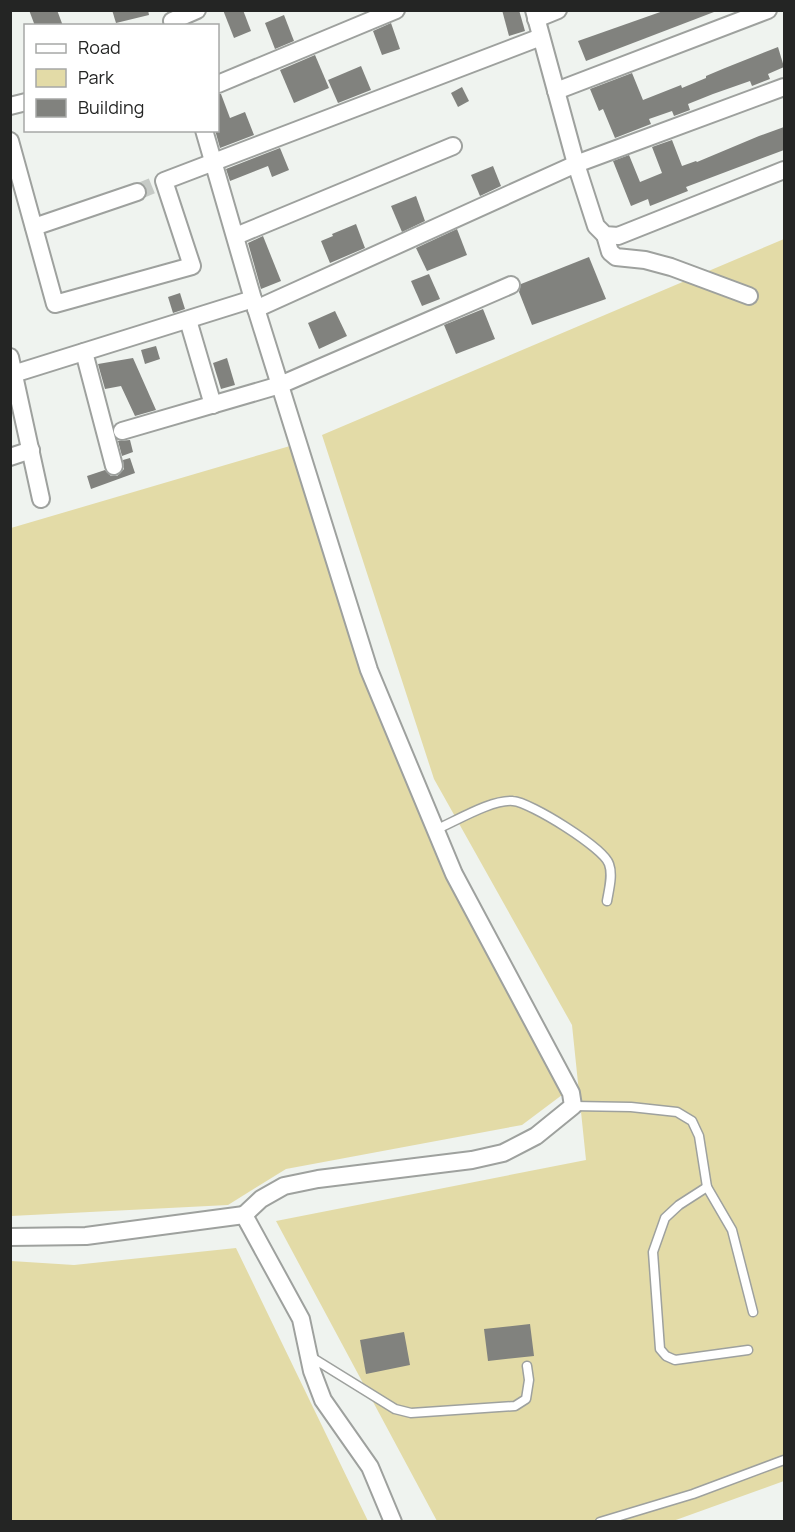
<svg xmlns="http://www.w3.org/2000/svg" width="795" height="1532" font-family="Manrope,sans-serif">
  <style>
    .green { fill: #e3dba7 }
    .building { fill: #81827e }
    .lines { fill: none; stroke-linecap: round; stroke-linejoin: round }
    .minor-tunnel { stroke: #c6cac6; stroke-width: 16; stroke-dasharray: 16 8; stroke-linecap: butt }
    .service-casing { stroke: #9ea19e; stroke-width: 11 }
    .minor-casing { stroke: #9ea19e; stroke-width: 20 }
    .service { stroke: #fff; stroke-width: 8 }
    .minor { stroke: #fff; stroke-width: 16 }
  </style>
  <rect width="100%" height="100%" fill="#eff3ef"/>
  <g class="green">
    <path d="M 784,239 L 784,1481 L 673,1521 L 437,1521 L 276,1221 L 586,1160 L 572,1025 L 434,779 L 322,435 Z"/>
    <path d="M 290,446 L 435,853 L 562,1095 L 522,1125 L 286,1169 L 228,1205 L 11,1216 L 11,528 Z"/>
    <path d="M 236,1248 L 368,1521 L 11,1521 L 11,1261 L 74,1265 Z"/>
  </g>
  <g class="building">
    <path d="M 29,10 L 57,10 L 63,26 L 35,26 Z"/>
    <path d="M 112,10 L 148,10 L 149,15 L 116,23 Z"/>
    <path d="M 223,10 L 243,10 L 251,31 L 234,38 Z"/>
    <path d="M 502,10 L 519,10 L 525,31 L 509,36 Z"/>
    <path d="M 666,10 L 714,12 L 586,61 L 578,41 Z"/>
    <path d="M 284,15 L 294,41 L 275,49 L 265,23 Z"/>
    <path d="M 391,23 L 400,49 L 382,55 L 373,31 Z"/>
    <path d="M 778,47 L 784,67 L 768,74 L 770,79 L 752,86 L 750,81 L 713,94 L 688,104 L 690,110 L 674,116 L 672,111 L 649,119 L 651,124 L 615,138 L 603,109 L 599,111 L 590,89 L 632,73 L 643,100 L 681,85 L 682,88 L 706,78 L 706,76 L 725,68 Z"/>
    <path d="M 315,55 L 329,88 L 294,103 L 280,70 Z"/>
    <path d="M 361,66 L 371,90 L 338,103 L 328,80 Z"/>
    <path d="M 462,87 L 469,101 L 458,107 L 451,93 Z"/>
    <path d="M 218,94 L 221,94 L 230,118 L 245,112 L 254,135 L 220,148 L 215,130 L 218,130 Z"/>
    <path d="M 784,127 L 784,150 L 686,187 L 688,191 L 650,206 L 648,199 L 631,206 L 613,161 L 629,155 L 640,182 L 662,173 L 652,147 L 672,140 L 682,166 L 696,161 L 697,162 L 759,136 Z"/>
    <path d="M 280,148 L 289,170 L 272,177 L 268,166 L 230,181 L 226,169 Z"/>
    <path d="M 493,166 L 501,186 L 480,196 L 471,175 Z"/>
    <path d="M 416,196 L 425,221 L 402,232 L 391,206 Z"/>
    <path d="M 356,224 L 365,248 L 330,263 L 321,241 L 333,236 L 332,234 Z"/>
    <path d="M 457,229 L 467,255 L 427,271 L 416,248 Z"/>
    <path d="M 263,236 L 281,281 L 261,289 L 248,243 Z"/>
    <path d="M 589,257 L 606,299 L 532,325 L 519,292 L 521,284 Z"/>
    <path d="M 429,274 L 440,299 L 422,306 L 411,281 Z"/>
    <path d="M 180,293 L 185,309 L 173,313 L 168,297 Z"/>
    <path d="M 483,309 L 495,339 L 456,354 L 444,325 Z"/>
    <path d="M 335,311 L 347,336 L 319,349 L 308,323 Z"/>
    <path d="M 156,346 L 160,359 L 145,364 L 141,350 Z"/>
    <path d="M 133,358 L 156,410 L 135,416 L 121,386 L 105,389 L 98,364 Z"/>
    <path d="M 227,358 L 235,385 L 221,389 L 213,363 Z"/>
    <path d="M 130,440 L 133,452 L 122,456 L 118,441 Z"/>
    <path d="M 130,458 L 135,473 L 91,489 L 87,476 L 105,470 L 111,476 L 117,476 L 124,469 L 123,460 Z"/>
    <path d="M 530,1324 L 534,1356 L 488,1361 L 484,1329 Z"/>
    <path d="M 404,1332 L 410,1365 L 366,1374 L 360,1340 Z"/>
  </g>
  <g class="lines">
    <path class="minor-tunnel" d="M 137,192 L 164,181"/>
    <g class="service-casing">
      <g id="service">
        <path d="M 435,830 C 456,821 492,799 513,801 C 530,802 604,848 609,864 C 613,875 609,889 607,901"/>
        <path d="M 573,1106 L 631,1107 L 677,1112 L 692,1121 L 699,1136 L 707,1187 L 732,1230 L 753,1312"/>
        <path d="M 707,1187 L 679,1205 L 665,1218 L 653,1252 L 660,1349 L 666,1356 L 675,1360 L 748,1350"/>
        <path d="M 311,1357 L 395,1409 L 411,1413 L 515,1406 L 526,1399 L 529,1380 L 527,1366"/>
        <path d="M 600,1522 L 693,1494 L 784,1460"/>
      </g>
    </g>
    <g class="minor-casing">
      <g id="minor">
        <path d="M 534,10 L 576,164 L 596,226 L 605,235 L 618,236 L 784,170"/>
        <path d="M 536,19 L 558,10"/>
        <path d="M 172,21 L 197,10"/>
        <path d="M 218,84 L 396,10"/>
        <path d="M 556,91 L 768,10"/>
        <path d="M 10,106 L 26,102"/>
        <path d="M 204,130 L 253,299 L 369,670 L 454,874 L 571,1093 L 573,1106 L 536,1136 L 503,1153 L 472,1160 L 318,1179 L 284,1186 L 261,1199 L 244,1215"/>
        <path d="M 10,141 L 55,304 L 192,266 L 164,181 L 541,37"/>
        <path d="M 34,227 L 137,192"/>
        <path d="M 605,235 L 610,252 L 616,257 L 645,260 L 671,267 L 749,296"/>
        <path d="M 236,236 L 453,146"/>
        <path d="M 256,309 L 576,164 L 784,87"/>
        <path d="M 188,320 L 213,405"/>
        <path d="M 84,352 L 114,466"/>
        <path d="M 10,357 L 41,499"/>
        <path d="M 10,375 L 253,299"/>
        <path d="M 122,431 L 280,385 L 511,285"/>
        <path d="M 10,457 L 31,450"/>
        <path d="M 10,1237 L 86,1236 L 244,1215 L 301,1319 L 312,1371 L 323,1400 L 370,1467 L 393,1522"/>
      </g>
    </g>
    <use href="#service" class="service"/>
    <use href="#minor" class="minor"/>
  </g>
  <rect width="795" height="1532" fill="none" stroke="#242524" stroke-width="24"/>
  <rect x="24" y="24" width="195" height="108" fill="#ffffff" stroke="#a7a8a7" stroke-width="1.5"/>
  <rect x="36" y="44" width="30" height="9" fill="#ffffff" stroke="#a7a8a7" stroke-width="1.5"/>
  <text x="78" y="54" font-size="18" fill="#242524">Road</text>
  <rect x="36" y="69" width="30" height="18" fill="#e3dba7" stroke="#a7a8a7" stroke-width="1.5"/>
  <text x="78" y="84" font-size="18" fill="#242524">Park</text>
  <rect x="36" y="99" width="30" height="18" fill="#81827e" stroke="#a7a8a7" stroke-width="1.5"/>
  <text x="78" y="114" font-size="18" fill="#242524">Building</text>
</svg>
